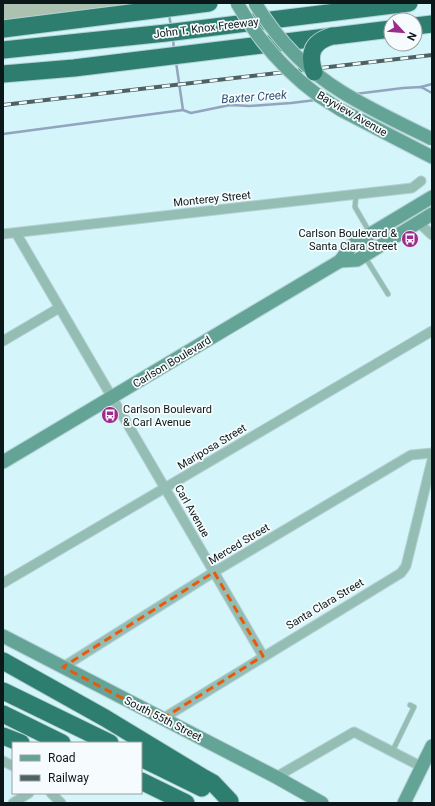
<svg xmlns="http://www.w3.org/2000/svg" width="435" height="806" font-family="Roboto,sans-serif">
  <style>
    .green { fill: #acc1b0 }
    .lines { fill: none; stroke-linecap: round; stroke-linejoin: round }
    .stream { stroke: #92a4be; stroke-width: 2.5 }
    .lane-casing { stroke: #b4d1d5; stroke-width: 6 }
    .street-casing { stroke: #b4d1d5; stroke-width: 11 }
    .secondary-casing { stroke: #b4d1d5; stroke-width: 15 }
    .highway-casing { stroke: #b4d1d5; stroke-width: 19 }
    .lane { stroke: #94bdb3; stroke-width: 4.5 }
    .street { stroke: #94bdb3; stroke-width: 9 }
    .secondary { stroke: #64a496; stroke-width: 13 }
    .highway { stroke: #2d7e6f; stroke-width: 17 }
    .rail-casing { stroke: #4e6163; stroke-width: 4 }
    .rail { stroke: #f6fcfd; stroke-width: 2.5; stroke-dasharray: 8; stroke-linecap: butt }
    .secondary-bridge-casing { stroke: #b4d1d5; stroke-width: 15; stroke-linecap: butt }
    .highway-bridge-casing { stroke: #b4d1d5; stroke-width: 19; stroke-linecap: butt }
    .secondary-bridge { stroke: #64a496; stroke-width: 13 }
    .highway-bridge { stroke: #2d7e6f; stroke-width: 17 }
    .marked { fill: none; stroke: #e8590c; stroke-width: 3; stroke-dasharray: 8 5; stroke-linejoin: round }
    .labels { text-anchor: middle; dominant-baseline: central; stroke-width: 3.5; stroke-linejoin: round; paint-order: stroke }
    .street-label { font-size: 11px; fill: #0b1718; stroke: #f6fcfd }
    .poi-label { font-size: 11px; fill: #0b1718; stroke: #f6fcfd; text-anchor: end }
    .water-label { font-size: 12px; font-style: italic; fill: #355177; stroke: #f6fcfd }
  </style>
  <rect width="100%" height="100%" fill="#d4f5f9"/>
  <path class="green" d="M 3,3 L 136,3 L 3,29 Z"/>
  <g class="lines">
    <g class="stream">
      <path d="M 169,15 L 171,26"/>
      <path d="M 173,39 L 174,50"/>
      <path d="M 176,62 L 183,110 L 191,113 L 230,105 L 250,106 L 291,103 L 316,100"/>
      <path d="M 421,87 L 432,84"/>
      <path d="M 355,94 L 403,88 L 421,87 L 432,93"/>
      <path d="M 3,134 L 183,110"/>
    </g>
    <g class="lane-casing">
      <g id="lane">
        <path d="M 356,195 L 355,207 L 370,233"/>
        <path d="M 365,257 L 388,294"/>
        <path d="M 392,752 L 414,707 L 410,705"/>
      </g>
    </g>
    <g class="street-casing">
      <g id="street">
        <path d="M 418,222 L 432,235"/>
        <path d="M 16,233 L 263,656"/>
        <path d="M 3,234 L 412,188 L 421,181"/>
        <path d="M 3,341 L 59,308"/>
        <path d="M 3,583 L 432,331"/>
        <path d="M 63,667 L 214,572 L 411,455 L 432,453"/>
        <path d="M 162,719 L 401,573 L 406,566 L 432,460"/>
        <path d="M 3,761 L 13,766"/>
        <path d="M 276,777 L 354,732 L 422,767"/>
        <path d="M 51,793 L 61,803"/>
        <path d="M 13,803 L 29,793"/>
      </g>
    </g>
    <g class="secondary-casing">
      <g id="secondary">
        <path d="M 319,96 L 341,110 L 432,157"/>
        <path d="M 340,261 L 357,260 L 432,214"/>
        <path d="M 3,462 L 340,261 L 352,245 L 432,197"/>
        <path d="M 3,636 L 276,777 L 322,803"/>
        <path d="M 404,803 L 432,746"/>
      </g>
    </g>
    <g class="highway-casing">
      <g id="highway">
        <path d="M 415,26 L 432,24"/>
        <path d="M 3,29 L 209,3"/>
        <path d="M 3,50 L 166,33 L 409,3"/>
        <path d="M 3,74 L 74,68 L 391,29"/>
        <path d="M 3,661 L 105,718 L 204,778 L 213,783 L 230,801"/>
        <path d="M 3,691 L 110,743"/>
        <path d="M 3,714 L 62,743"/>
        <path d="M 3,736 L 21,743"/>
        <path d="M 141,758 L 202,788"/>
        <path d="M 141,781 L 186,803"/>
      </g>
    </g>
    <use href="#lane" class="lane"/>
    <use href="#street" class="street"/>
    <use href="#secondary" class="secondary"/>
    <use href="#highway" class="highway"/>
    <g class="rail-casing">
      <path id="rail" d="M 3,105 L 432,55"/>
    </g>
    <use href="#rail" class="rail"/>
    <g class="secondary-bridge-casing">
      <g id="secondary-bridge">
        <path d="M 237,3 C 258,40 285,71 319,96"/>
        <path d="M 255,3 C 277,39 306,70 342,92 C 371,110 402,124 432,139"/>
      </g>
    </g>
    <g class="highway-bridge-casing">
      <path id="highway-bridge" d="M 314,72 C 308,53 312,42 332,36"/>
    </g>
    <use href="#secondary-bridge" class="secondary-bridge"/>
    <use href="#highway-bridge" class="highway-bridge"/>
  </g>
  <path class="marked" d="M 214,572 L 263,656 L 162,719 L 63,667 Z"/>
  <defs>
    <g id="bus-disc" transform="scale(0.9)"><circle r="9.5" fill="#9c2c8b" stroke="#f6fcfd"/><path d="M-5-6H5V4H4V6H2V4H-2V6H-4V4H-5ZM-3.5-4V0h7V-4ZM-3.5 1.2v1.5H-2V1.2ZM2 1.2v1.5H3.5V1.2Z" fill="#fff"/></g>
  </defs>
  <g fill-rule="evenodd">
    <use href="#bus-disc" x="410" y="239"/>
    <use href="#bus-disc" x="110" y="415"/>
  </g>
  <g class="labels">
    <g class="street-label">
      <text transform="translate(206 28) rotate(-7)">John T. Knox Freeway</text>
      <text transform="translate(352 114) rotate(30)">Bayview Avenue</text>
      <text transform="translate(212 199) rotate(-6)">Monterey Street</text>
      <text transform="translate(172 362) rotate(-31)">Carlson Boulevard</text>
      <text transform="translate(212 447) rotate(-31)">Mariposa Street</text>
      <text transform="translate(192 511) rotate(60)">Carl Avenue</text>
      <text transform="translate(239 544) rotate(-31)">Merced Street</text>
      <text transform="translate(325 604) rotate(-31)">Santa Clara Street</text>
      <text transform="translate(163 719) rotate(27)">South 55th Street</text>
    </g>
    <g class="poi-label">
      <text x="397" y="233">Carlson Boulevard &amp;<tspan x="397" dy="13">Santa Clara Street</tspan></text>
      <text x="123" y="409" text-anchor="start">Carlson Boulevard<tspan x="123" dy="13">&amp; Carl Avenue</tspan></text>
    </g>
    <g class="water-label">
      <text transform="translate(254 97) rotate(-4)">Baxter Creek</text>
    </g>
  </g>
  <rect width="435" height="806" fill="none" stroke="#0b1718" stroke-width="8"/>
  <rect x="12" y="742" width="130" height="52" fill="#f6fcfd" stroke="#98a0a1"/>
  <rect x="20" y="755" width="20" height="6" fill="#64a496" stroke="#98a0a1"/>
  <text x="48" y="762" font-size="12" fill="#0b1718">Road</text>
  <rect x="20" y="775" width="20" height="6" fill="#4e6163" stroke="#98a0a1"/>
  <text x="48" y="782" font-size="12" fill="#0b1718">Railway</text>
  <g transform="translate(403 32) rotate(116)"><circle r="19" fill="#f6fcfd" stroke="#98a0a1"/>
  <path d="M0-3L7 15L0 10L-7 15Z" fill="#9c2c8b"/>
  <text y="-6" font-size="11" font-weight="bold" text-anchor="middle" fill="#0b1718">N</text>
  </g>
</svg>
